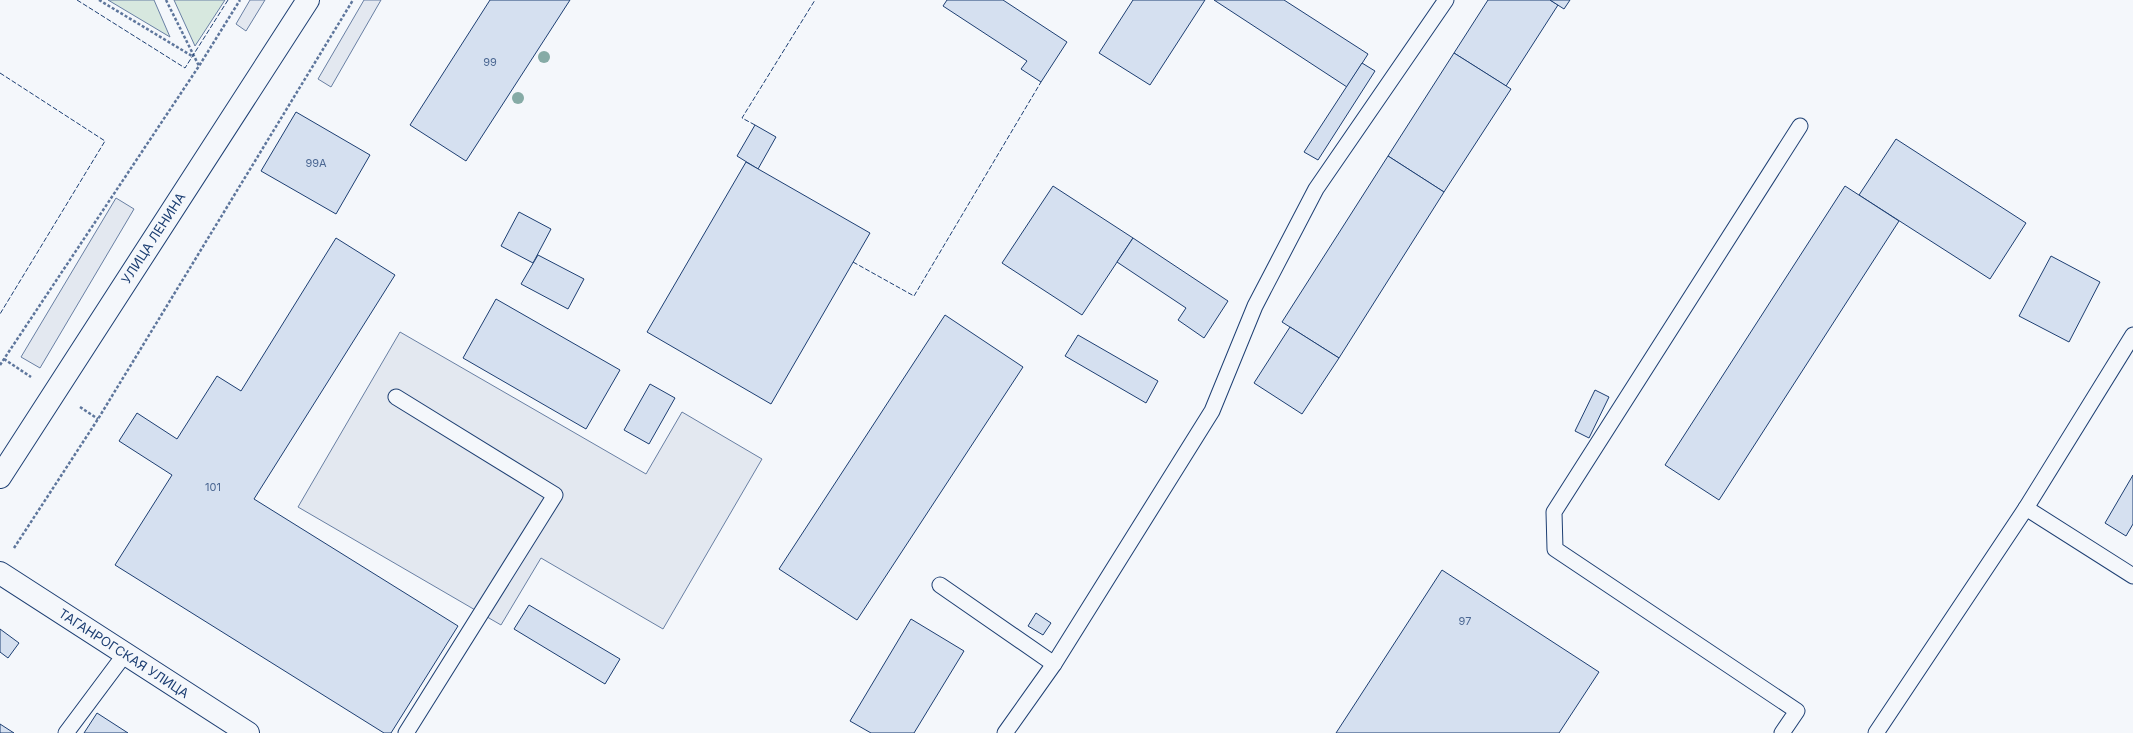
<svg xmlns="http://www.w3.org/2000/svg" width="2133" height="733" font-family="Inter,sans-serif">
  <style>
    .green { fill: #d7e8df; stroke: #687fa3 }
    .parking { fill: #e3e8f0; stroke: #687fa3 }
    .building { fill: #d5e0f0; stroke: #1d3f73 }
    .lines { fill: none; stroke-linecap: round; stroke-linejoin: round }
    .lane-casing { stroke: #1d3f73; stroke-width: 17 }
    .street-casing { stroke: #1d3f73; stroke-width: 24 }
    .secondary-casing { stroke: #1d3f73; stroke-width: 24 }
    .path { stroke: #5e769c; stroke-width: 2.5; stroke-dasharray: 3 2; stroke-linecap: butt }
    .lane { stroke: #f4f7fb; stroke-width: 15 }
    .street { stroke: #f4f7fb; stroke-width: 22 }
    .secondary { stroke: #f4f7fb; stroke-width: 22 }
    .fence { stroke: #1d3f73; stroke-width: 1; stroke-dasharray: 5 2; stroke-linecap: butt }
    .tree { fill: #86aba6 }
    .labels { text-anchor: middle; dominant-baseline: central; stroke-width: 3; stroke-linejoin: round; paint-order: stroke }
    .number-label { font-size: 11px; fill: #4b6792 }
    .street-label { font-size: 13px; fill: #1d3f73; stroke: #f4f7fb }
  </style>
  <rect width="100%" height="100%" fill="#f4f7fb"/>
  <g class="green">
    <path d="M 108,0 L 154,0 L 170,37 Z"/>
    <path d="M 174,0 L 225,0 L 195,46 Z"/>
  </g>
  <g class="parking">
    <path d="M 250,0 L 265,0 L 246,31 L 236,24 Z"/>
    <path d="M 364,0 L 381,0 L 331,87 L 318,79 Z"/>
    <path d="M 116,198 L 134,209 L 40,368 L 21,357 Z"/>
    <path d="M 400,332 L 646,474 L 682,412 L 762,459 L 663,629 L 541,558 L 501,625 L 298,507 Z"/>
  </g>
  <g class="building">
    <path d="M 490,0 L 570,0 L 466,161 L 410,125 Z"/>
    <path d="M 947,0 L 1003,0 L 1067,42 L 1041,82 L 1021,69 L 1027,61 L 943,6 Z"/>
    <path d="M 1133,0 L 1205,0 L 1150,85 L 1099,53 Z"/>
    <path d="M 1214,0 L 1284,0 L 1368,54 L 1347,87 Z"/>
    <path d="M 1488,0 L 1550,0 L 1558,5 L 1506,86 L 1454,53 Z"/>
    <path d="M 1550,0 L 1570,0 L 1564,9 Z"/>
    <path d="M 1454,53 L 1511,89 L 1444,192 L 1388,156 Z"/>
    <path d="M 1362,63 L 1375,71 L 1318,160 L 1304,152 Z"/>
    <path d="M 296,112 L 370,155 L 336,214 L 261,171 Z"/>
    <path d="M 755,125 L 776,137 L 758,169 L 737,156 Z"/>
    <path d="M 1896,139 L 2026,223 L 1990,279 L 1859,195 Z"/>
    <path d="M 1388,156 L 1444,192 L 1339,358 L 1282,322 Z"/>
    <path d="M 746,162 L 870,233 L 771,404 L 647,332 Z"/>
    <path d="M 1053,186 L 1133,238 L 1082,315 L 1002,263 Z"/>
    <path d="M 1845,186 L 1899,221 L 1719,500 L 1665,465 Z"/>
    <path d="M 519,212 L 551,229 L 533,263 L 501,246 Z"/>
    <path d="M 336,238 L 395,275 L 254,499 L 458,626 L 391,733 L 384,733 L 115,565 L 172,475 L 119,441 L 137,413 L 177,439 L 217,376 L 241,391 Z"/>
    <path d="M 1133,238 L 1228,301 L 1204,338 L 1178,320 L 1186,308 L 1117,262 Z"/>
    <path d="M 538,255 L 584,279 L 568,309 L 521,284 Z"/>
    <path d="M 2051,256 L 2100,282 L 2069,342 L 2019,316 Z"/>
    <path d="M 496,299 L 620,370 L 586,429 L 463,358 Z"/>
    <path d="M 945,315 L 1023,367 L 857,620 L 779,569 Z"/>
    <path d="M 1290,327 L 1339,358 L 1302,414 L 1254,383 Z"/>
    <path d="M 1078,335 L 1158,381 L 1146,403 L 1065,356 Z"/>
    <path d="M 650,384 L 675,398 L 649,444 L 624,430 Z"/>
    <path d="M 1595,390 L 1609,397 L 1589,438 L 1575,431 Z"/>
    <path d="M 2133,475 L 2133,524 L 2126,536 L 2105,523 Z"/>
    <path d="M 1442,570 L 1599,672 L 1559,733 L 1336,733 Z"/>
    <path d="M 529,605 L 620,659 L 605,684 L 514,629 Z"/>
    <path d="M 1036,613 L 1051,623 L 1043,635 L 1028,626 Z"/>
    <path d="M 911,619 L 964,651 L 914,733 L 871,733 L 850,721 Z"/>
    <path d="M 0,629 L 19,643 L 8,658 L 0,652 Z"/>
    <path d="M 97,713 L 128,733 L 84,733 Z"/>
    <path d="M 0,724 L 14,733 L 0,733 Z"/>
  </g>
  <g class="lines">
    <g class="lane-casing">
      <g id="lane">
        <path d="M 396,397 L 555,495 L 406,733"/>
        <path d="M 2026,508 L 2133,335"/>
        <path d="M 940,585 L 1054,664"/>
        <path d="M 66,733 L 125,654"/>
        <path d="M 1005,733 L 1054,664 L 1212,411 L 1255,306 L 1316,189 L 1446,0"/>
        <path d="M 1782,733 L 1797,711 L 1555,549 L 1554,512 L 1800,126"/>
        <path d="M 1876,733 L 2026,508 L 2133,576"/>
      </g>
    </g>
    <g class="street-casing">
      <path id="street" d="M 0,573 L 248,733"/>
    </g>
    <g class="secondary-casing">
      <path id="secondary" d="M 0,477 L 308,0"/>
    </g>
    <g class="path">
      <path d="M 99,0 L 192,56"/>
      <path d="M 166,0 L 199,66"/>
      <path d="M 4,359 L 31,377"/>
      <path d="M 0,365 L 199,66 L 240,0"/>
      <path d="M 80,407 L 98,419"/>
      <path d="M 14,548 L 98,419 L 353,0"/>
    </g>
    <use href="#lane" class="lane"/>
    <use href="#street" class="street"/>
    <use href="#secondary" class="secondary"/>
    <g class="fence">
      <path d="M 77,0 L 185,68 L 228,0"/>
      <path d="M 0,73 L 105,141 L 0,314"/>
      <path d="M 755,125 L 742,118 L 815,0"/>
      <path d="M 853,262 L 914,296 L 1041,82"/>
    </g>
  </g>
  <g class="tree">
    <circle cx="544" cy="57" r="6"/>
    <circle cx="518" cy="98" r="6"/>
  </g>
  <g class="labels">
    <g class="number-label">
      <text x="490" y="62">99</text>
      <text x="316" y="163">99А</text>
      <text x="213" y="487">101</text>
      <text x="1465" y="621">97</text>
    </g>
    <g class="street-label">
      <text transform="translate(153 238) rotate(-57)">УЛИЦА ЛЕНИНА</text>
      <text transform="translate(124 653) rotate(33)">ТАГАНРОГСКАЯ УЛИЦА</text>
    </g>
  </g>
</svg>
